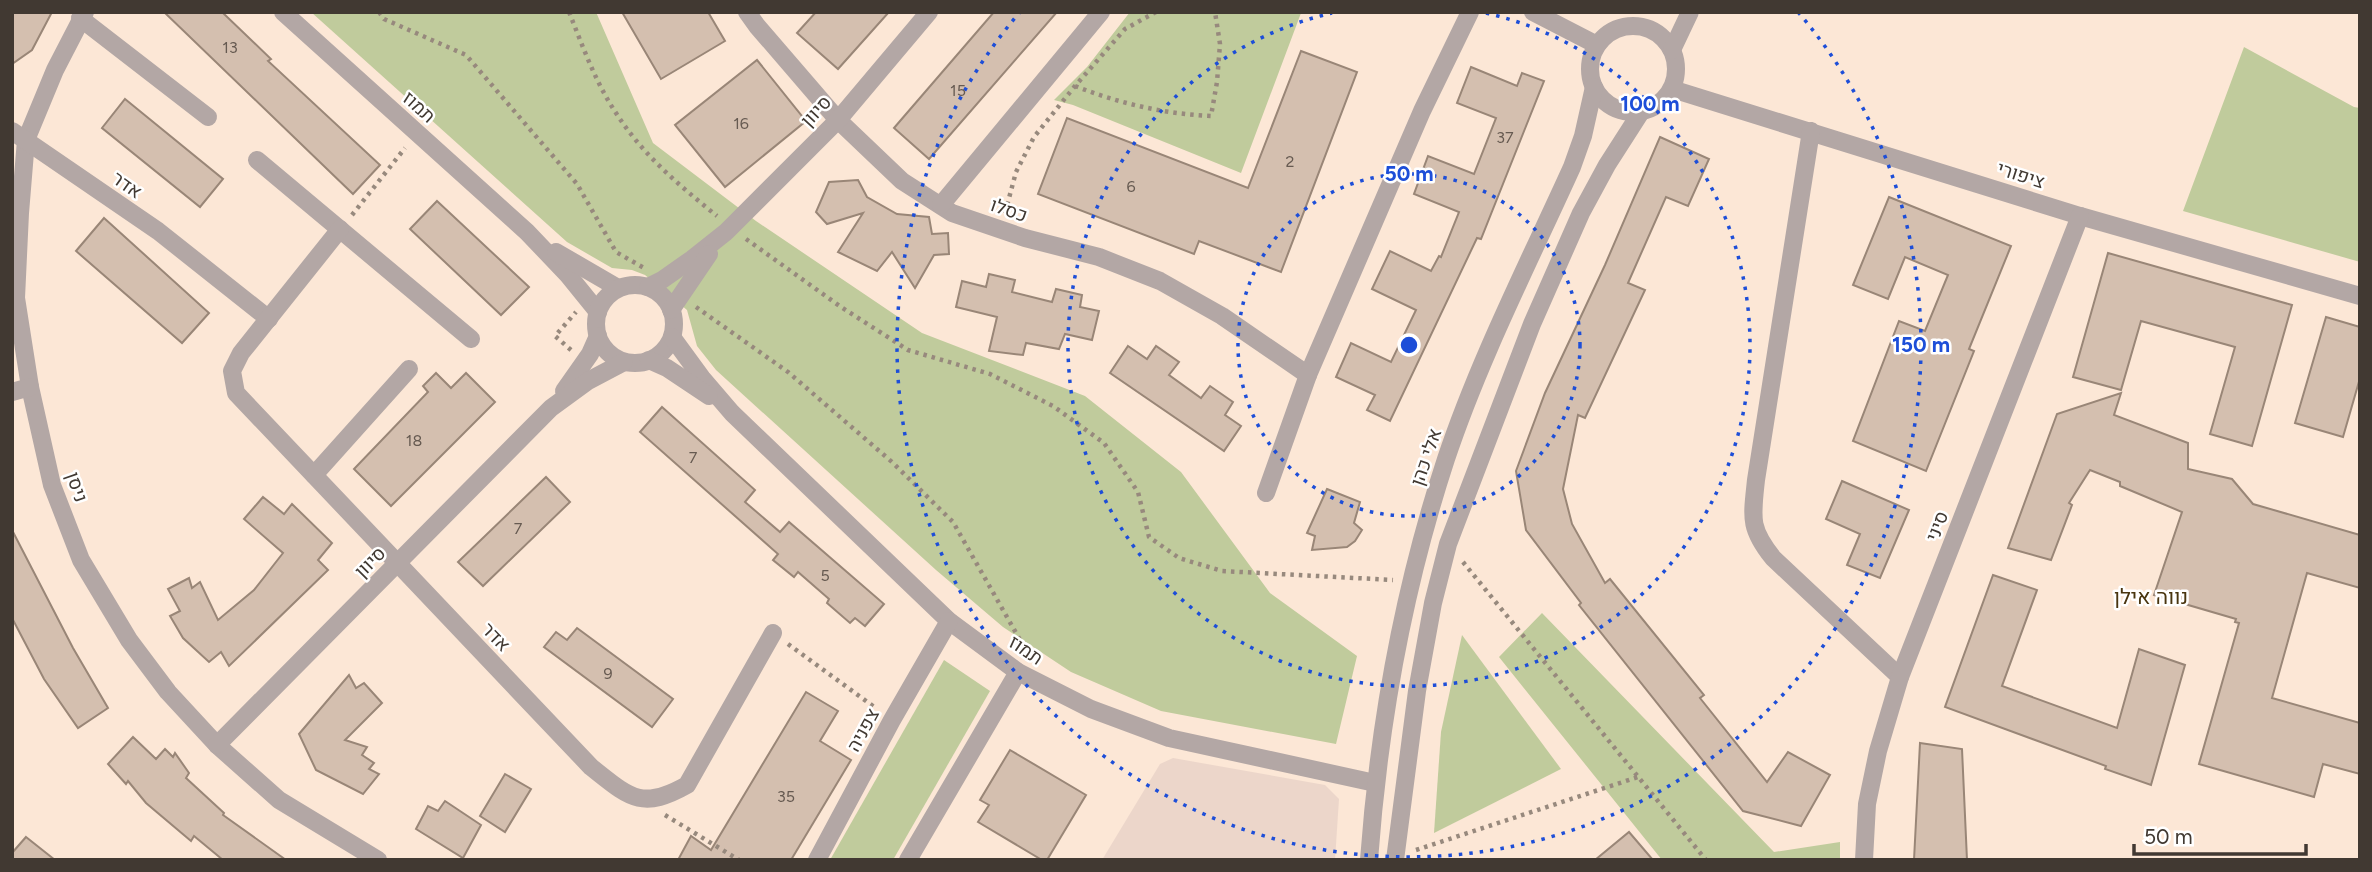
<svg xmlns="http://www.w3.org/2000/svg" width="2372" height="872" font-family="Figtree,Heebo,sans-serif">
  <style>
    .education { fill: #ecd6ca }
    .green { fill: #c0cb9c }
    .building { fill: #d4bfaf; stroke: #998677; stroke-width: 2 }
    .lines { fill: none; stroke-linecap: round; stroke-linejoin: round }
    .path { stroke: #97897d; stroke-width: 4.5; stroke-dasharray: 3.5 5; stroke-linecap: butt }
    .minor { stroke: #b3a7a5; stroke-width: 18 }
    .tertiary { stroke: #b3a7a5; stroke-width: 18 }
    .ring { fill: none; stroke: #1d4ed8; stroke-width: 3.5; stroke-dasharray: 3.5 7 }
    .labels { text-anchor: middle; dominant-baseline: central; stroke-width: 5; stroke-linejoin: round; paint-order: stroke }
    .number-label { font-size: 16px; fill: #665a51 }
    .street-label { font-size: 19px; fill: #413932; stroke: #fff }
    .neighbourhood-label { font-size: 21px; fill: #49350f; stroke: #fff }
    .centre { fill: #1d4ed8; stroke: #fff; stroke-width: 3.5 }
    .ring-label { font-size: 21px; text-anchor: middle; font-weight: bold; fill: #1d4ed8; stroke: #fff; stroke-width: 5; stroke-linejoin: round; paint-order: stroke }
  </style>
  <rect width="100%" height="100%" fill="#fce7d6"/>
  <path class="education" d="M 1173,758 L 1325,785 L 1339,799 L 1335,860 L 1102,860 L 1160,764 Z"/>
  <g class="green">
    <path d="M 311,12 L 596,12 L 653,143 L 756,221 L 922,333 L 1085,396 L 1181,472 L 1270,593 L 1357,656 L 1336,744 L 1161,711 L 1071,672 L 1003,627 L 936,570 L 716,370 L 697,346 L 687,310 L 645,275 L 632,270 L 612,268 L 567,242 Z"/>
    <path d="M 1130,12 L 1301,13 L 1241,173 L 1073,105 L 1054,100 L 1087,67 Z"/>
    <path d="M 2244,47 L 2354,107 L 2360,108 L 2360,262 L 2183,211 Z"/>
    <path d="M 1542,613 L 1774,852 L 1840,842 L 1840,860 L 1662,860 L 1499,657 Z"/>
    <path d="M 1462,635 L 1561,769 L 1434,833 L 1441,732 Z"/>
    <path d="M 944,660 L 990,691 L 893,860 L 830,860 Z"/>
  </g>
  <g class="building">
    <path d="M 12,12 L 52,12 L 32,50 L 12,64 Z"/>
    <path d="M 164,12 L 222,12 L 271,59 L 268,61 L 380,165 L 353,194 Z"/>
    <path d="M 622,12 L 708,12 L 725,41 L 661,79 Z"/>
    <path d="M 816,12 L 889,12 L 838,69 L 797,33 Z"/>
    <path d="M 994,12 L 1057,12 L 929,159 L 894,128 Z"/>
    <path d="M 1301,51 L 1357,72 L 1281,272 L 1199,241 L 1194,254 L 1038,194 L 1067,118 L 1248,188 Z"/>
    <path d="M 757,60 L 806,121 L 725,187 L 675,125 Z"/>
    <path d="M 1471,67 L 1517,86 L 1522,73 L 1544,81 L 1481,239 L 1477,238 L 1390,421 L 1367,410 L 1375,395 L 1336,377 L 1351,343 L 1391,362 L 1416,310 L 1372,289 L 1390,251 L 1431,271 L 1439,256 L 1441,257 L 1459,212 L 1414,194 L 1428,156 L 1474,174 L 1496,118 L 1457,103 Z"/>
    <path d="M 125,99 L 223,179 L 200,207 L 102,128 Z"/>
    <path d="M 1660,137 L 1709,159 L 1688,206 L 1666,197 L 1628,283 L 1645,290 L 1585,418 L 1578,415 L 1563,489 L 1572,524 L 1605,583 L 1610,579 L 1704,695 L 1700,698 L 1767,782 L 1788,752 L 1830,775 L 1801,826 L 1743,811 L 1579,605 L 1581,603 L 1526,530 L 1516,471 L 1545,393 L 1605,265 Z"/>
    <path d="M 858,180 L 867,197 L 897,214 L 929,217 L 932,234 L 948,233 L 949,254 L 934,255 L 915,288 L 892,252 L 877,271 L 838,252 L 863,213 L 827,224 L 816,212 L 829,182 Z"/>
    <path d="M 1889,197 L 2011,246 L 1969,349 L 1974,351 L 1926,471 L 1853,441 L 1899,321 L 1925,331 L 1948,275 L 1905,257 L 1888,299 L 1853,285 Z"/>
    <path d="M 437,201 L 529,287 L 501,315 L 410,229 Z"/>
    <path d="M 104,218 L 209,313 L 182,343 L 76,251 Z"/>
    <path d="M 2108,253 L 2292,305 L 2252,446 L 2210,434 L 2235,347 L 2141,321 L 2121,390 L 2073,377 Z"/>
    <path d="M 989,274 L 1015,280 L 1012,292 L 1052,302 L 1056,289 L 1082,295 L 1080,307 L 1099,311 L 1092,340 L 1065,334 L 1059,349 L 1026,343 L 1023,355 L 989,351 L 997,317 L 956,307 L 962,281 L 986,287 Z"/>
    <path d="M 2326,317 L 2360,327 L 2360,378 L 2343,437 L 2295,423 Z"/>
    <path d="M 1128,346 L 1147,359 L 1156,346 L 1179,362 L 1169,375 L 1201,398 L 1210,386 L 1233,402 L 1225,415 L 1241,426 L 1224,451 L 1110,373 Z"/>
    <path d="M 436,373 L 451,388 L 466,373 L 495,402 L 391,506 L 354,469 L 428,392 L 423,386 Z"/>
    <path d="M 2121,393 L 2114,415 L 2188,443 L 2188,469 L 2232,479 L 2253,504 L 2360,535 L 2360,588 L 2307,573 L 2272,698 L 2360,723 L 2360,774 L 2323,764 L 2314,797 L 2199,764 L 2239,623 L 2235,622 L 2236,619 L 2154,595 L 2182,512 L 2120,486 L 2120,482 L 2090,470 L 2069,503 L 2072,505 L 2051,560 L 2008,548 L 2057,414 Z"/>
    <path d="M 662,407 L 755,490 L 745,502 L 780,532 L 789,522 L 884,604 L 865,626 L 855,618 L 850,623 L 827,603 L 829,599 L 798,572 L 794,577 L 773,560 L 778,554 L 640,432 Z"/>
    <path d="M 546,477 L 570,502 L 483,586 L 458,562 Z"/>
    <path d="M 1842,481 L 1909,510 L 1880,578 L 1847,565 L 1860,534 L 1826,519 Z"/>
    <path d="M 1327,489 L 1360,502 L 1354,523 L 1362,530 L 1355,541 L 1347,547 L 1312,550 L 1315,536 L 1307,533 Z"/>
    <path d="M 263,497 L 284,514 L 292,504 L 332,543 L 318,560 L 328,570 L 229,666 L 221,652 L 209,662 L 183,638 L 170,616 L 180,611 L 168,589 L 189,578 L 192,588 L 200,582 L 218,620 L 254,590 L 283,553 L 244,519 Z"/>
    <path d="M 12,530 L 73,648 L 108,708 L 78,728 L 44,679 L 12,618 Z"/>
    <path d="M 1993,575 L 2037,590 L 2002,686 L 2117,728 L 2139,649 L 2185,665 L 2151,785 L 2105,769 L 2106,766 L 1945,707 Z"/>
    <path d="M 577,628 L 673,699 L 652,727 L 544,647 L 556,632 L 567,640 Z"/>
    <path d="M 349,675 L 356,688 L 364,683 L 382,703 L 345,740 L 367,747 L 362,755 L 374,763 L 369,769 L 379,774 L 363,794 L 316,770 L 299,734 Z"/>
    <path d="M 806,692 L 838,711 L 820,741 L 851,760 L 791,860 L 678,860 L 691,836 L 711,850 Z"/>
    <path d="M 133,737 L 156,759 L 165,749 L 173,757 L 175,753 L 189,773 L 186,778 L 224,813 L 223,815 L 286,860 L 223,860 L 194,836 L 191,841 L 146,803 L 128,781 L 126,784 L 108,764 Z"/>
    <path d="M 1920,743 L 1962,749 L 1967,860 L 1914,860 Z"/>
    <path d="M 1010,750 L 1086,795 L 1047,860 L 1042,860 L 978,822 L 989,805 L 980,800 Z"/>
    <path d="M 505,774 L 531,789 L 505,832 L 480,816 Z"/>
    <path d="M 445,801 L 481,825 L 463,858 L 416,829 L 428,806 L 438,811 Z"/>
    <path d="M 1629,832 L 1653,860 L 1595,860 Z"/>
    <path d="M 26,837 L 55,860 L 12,860 L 12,853 Z"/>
  </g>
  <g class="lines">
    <g class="path">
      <path d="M 379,12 L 384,19 L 466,55 L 577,184 L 616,252 L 644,268"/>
      <path d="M 569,12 C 583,47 596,84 618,116 C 644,156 680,186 717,216"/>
      <path d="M 1075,86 C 1118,103 1164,114 1211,116 L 1217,82 L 1220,44 L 1215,12"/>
      <path d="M 1005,213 L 1016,172 L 1034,137 L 1075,86 L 1125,29 L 1156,12"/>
      <path d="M 352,215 L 405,148"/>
      <path d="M 746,239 L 841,307 L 908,350 L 990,374 L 1053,406 L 1104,443 L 1138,492 L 1149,537 L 1179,558 L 1222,571 L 1393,580"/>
      <path d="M 696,307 L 788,372 L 892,462 L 953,522 L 1028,654"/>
      <path d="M 571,350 L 555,336 L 576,312"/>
      <path d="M 1463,562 L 1706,860"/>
      <path d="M 788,644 L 877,709"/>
      <path d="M 665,815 L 739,860"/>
      <path d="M 1416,850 L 1638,777"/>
    </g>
    <g class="minor">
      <path d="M 85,12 L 55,70 L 26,140 L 20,213 L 16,298 L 30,387 L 52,485 L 81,560 L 129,640 L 168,692 L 217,745 L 279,800 L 378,860"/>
      <path d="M 283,12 L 527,232 L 568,275 L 598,312"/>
      <path d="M 747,12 L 757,26 L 838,120 L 902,181 L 952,213 L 1025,238 L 1099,257 L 1160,281 L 1222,316 L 1308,375"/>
      <path d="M 1533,12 L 1597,45"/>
      <path d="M 80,18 L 208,117"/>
      <path d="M 1672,89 L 2080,216 L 2360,296"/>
      <path d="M 12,131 L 158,231 L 269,319"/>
      <path d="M 1811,131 L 1756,480 C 1752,518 1749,528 1773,558 L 1900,677"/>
      <path d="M 257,160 L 471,339"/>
      <path d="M 941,205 L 1101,12"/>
      <path d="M 340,229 L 241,353 L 232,371 L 236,393 L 591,767 C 629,797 641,811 687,785 L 773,633"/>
      <path d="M 556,252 L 618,288"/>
      <circle cx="635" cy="324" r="39"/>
      <path d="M 648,287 L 662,280 L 692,259 L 726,232 L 838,120 L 929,12"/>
      <path d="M 671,310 L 709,254"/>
      <path d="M 672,337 L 702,378 L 732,413 L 949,621 L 1018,672 L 1091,709 L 1169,738 L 1375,783"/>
      <path d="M 649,360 L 667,368 L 709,396"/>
      <path d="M 564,391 L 590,354 L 598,336"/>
      <path d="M 12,392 L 30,387"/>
      <path d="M 314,475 L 409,369"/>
      <path d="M 1266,493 L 1308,375 L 1422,111 L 1470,12"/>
      <path d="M 217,745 L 551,408 L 588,381 L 624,362"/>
      <path d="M 817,860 L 892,720 L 949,621"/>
      <path d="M 908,860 L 1018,672"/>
      <path d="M 1864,860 L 1867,804 L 1878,751 L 1900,677 L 2080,216"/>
    </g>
    <g class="tertiary">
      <circle cx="1633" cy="69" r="43"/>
      <path d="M 1672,50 L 1690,12"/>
      <path d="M 1369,860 C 1379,723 1403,590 1446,459 C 1479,360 1529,262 1572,167 L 1583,136 L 1594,87"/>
      <path d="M 1395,860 L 1417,691 L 1433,603 L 1448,544 L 1532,324 L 1581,213 L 1607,165 L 1641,112"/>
    </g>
  </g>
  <g class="ring">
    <circle cx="1409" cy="345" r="171"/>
    <path d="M1486 13A341 341 0 1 1 1332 13"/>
    <path d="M1798 12A512 512 0 1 1 1020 12"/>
  </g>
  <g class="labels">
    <g class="number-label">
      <text x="230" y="47">13</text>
      <text x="958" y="90">15</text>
      <text x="741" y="123">16</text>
      <text x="1505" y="137">37</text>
      <text x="1290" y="161">2</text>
      <text x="1131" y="186">6</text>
      <text x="414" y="440">18</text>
      <text x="693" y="457">7</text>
      <text x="518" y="528">7</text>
      <text x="825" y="575">5</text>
      <text x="608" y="673">9</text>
      <text x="786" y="796">35</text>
    </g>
    <g class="street-label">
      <text transform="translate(419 107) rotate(42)">תמוז</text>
      <text transform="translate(816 111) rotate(-47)">סיוון</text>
      <text transform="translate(2021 175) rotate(18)">ציפורי</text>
      <text transform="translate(127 185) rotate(35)">אדר</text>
      <text transform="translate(1009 210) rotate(19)">כסלו</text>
      <text transform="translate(1426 457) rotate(-71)">אלי כהן</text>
      <text transform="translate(77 487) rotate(71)">ניסן</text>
      <text transform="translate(1937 526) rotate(-69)">סיני</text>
      <text transform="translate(370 562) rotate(-45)">סיוון</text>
      <text transform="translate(496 637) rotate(46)">אדר</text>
      <text transform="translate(1026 650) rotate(34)">תמוז</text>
      <text transform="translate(863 730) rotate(-61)">צפניה</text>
    </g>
    <g class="neighbourhood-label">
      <text x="2151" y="596">נווה אילן</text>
    </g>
  </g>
  <circle cx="1409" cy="345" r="10" class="centre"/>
  <g class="ring-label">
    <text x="1650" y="111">100 m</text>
    <text x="1409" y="181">50 m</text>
    <text x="1921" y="352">150 m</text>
  </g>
  <rect width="2372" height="872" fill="none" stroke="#413932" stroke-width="28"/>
  <path d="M2134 844v10h172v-10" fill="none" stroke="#413932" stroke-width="3.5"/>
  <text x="2144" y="844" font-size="21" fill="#413932" stroke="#ffffff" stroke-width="5" paint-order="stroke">50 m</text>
</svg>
